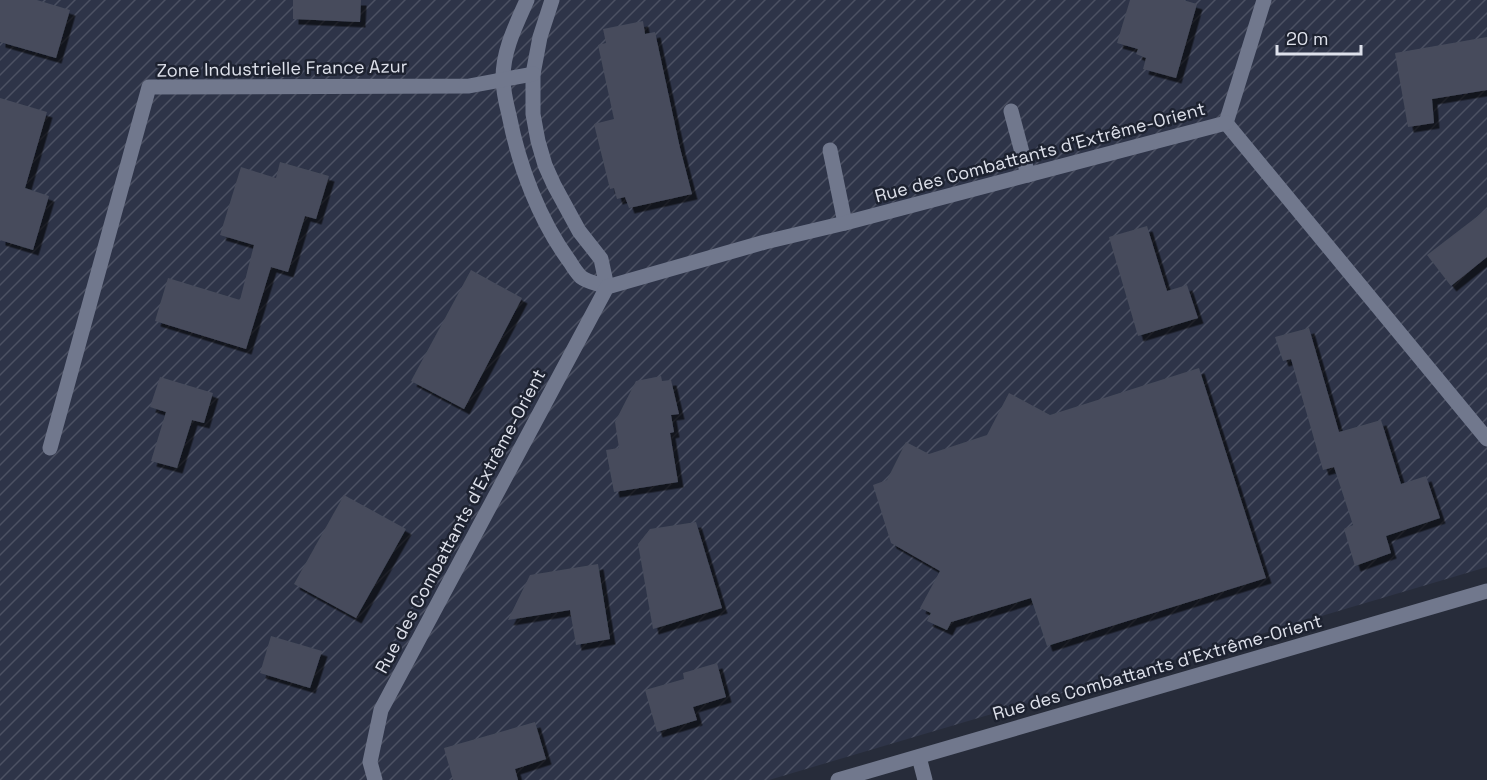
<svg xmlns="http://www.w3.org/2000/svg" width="1487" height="780" font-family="'Space Grotesk',sans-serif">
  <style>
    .industrial { fill: url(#industrial-furrows) }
    .building { fill: #474c5c; filter: url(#shadow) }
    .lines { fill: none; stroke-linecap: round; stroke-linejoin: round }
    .minor { stroke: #71788d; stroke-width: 15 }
    .labels { text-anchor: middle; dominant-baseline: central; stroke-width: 5; stroke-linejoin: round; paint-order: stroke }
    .street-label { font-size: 18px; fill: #dee1eb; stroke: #1d2230 }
  </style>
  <defs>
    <pattern id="industrial-furrows" width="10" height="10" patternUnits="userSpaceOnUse" patternTransform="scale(1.5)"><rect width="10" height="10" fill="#2e3448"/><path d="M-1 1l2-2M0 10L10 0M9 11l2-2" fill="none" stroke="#4c5163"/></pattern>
    <filter id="shadow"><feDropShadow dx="5.5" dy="5.5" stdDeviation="0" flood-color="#0009"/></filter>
  </defs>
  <rect width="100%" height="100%" fill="#272c3a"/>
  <path class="industrial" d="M 0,0 L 1487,0 L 1487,567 L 769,780 L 0,780 Z"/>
  <g class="building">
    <path d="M 0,0 L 37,0 L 70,10 L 56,58 L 0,42 Z"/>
    <path d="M 293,0 L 361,0 L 360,22 L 293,19 Z"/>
    <path d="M 1130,0 L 1183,0 L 1197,4 L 1176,78 L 1143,69 L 1146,58 L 1136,54 L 1138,49 L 1117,43 Z"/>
    <path d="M 643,21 L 645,34 L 655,32 L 680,148 L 692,194 L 629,208 L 625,197 L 617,199 L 614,188 L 610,189 L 594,124 L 614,119 L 598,45 L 606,43 L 603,29 Z"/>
    <path d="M 1487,37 L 1487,90 L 1432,99 L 1434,123 L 1408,127 L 1395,53 Z"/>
    <path d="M 0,98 L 47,112 L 25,188 L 49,196 L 33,250 L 0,240 Z"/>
    <path d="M 280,162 L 329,176 L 316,219 L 305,216 L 288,272 L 271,267 L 246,349 L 155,321 L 168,278 L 240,300 L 254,245 L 220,235 L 241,167 L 276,178 Z"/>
    <path d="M 1487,209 L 1487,257 L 1451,286 L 1427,255 Z"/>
    <path d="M 1147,226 L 1167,291 L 1187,285 L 1198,318 L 1138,336 L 1109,237 Z"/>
    <path d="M 471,270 L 522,298 L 464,409 L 411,381 Z"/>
    <path d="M 1309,328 L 1339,432 L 1381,420 L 1401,484 L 1426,476 L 1440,518 L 1386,536 L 1391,553 L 1355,566 L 1344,529 L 1353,525 L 1334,467 L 1323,470 L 1291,359 L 1283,361 L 1275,337 Z"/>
    <path d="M 1199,368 L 1266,578 L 1047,646 L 1031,598 L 951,622 L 947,630 L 927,621 L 931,613 L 920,608 L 940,571 L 891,543 L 873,485 L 887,480 L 906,442 L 929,454 L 987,435 L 1009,393 L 1050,415 Z"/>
    <path d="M 661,376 L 662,381 L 671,380 L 679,414 L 671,415 L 674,432 L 670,433 L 678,482 L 614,492 L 606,450 L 619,448 L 615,422 L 636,381 Z"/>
    <path d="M 160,377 L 213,393 L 204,423 L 192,420 L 177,468 L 151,461 L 166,412 L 150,407 Z"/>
    <path d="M 344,495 L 406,529 L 356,618 L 294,584 Z"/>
    <path d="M 696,522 L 722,608 L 653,629 L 638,544 L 650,529 Z"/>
    <path d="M 598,564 L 610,639 L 576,645 L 570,610 L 508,620 L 530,575 Z"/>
    <path d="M 271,636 L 322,651 L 310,688 L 260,673 Z"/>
    <path d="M 717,663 L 726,697 L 693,707 L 697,720 L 657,732 L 645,690 L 684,679 L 683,673 Z"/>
    <path d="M 535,722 L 546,759 L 515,769 L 518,780 L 453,780 L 444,748 Z"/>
  </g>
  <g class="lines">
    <g class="minor">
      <path d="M 527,0 C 516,25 503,50 503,78 C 503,90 506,103 509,115 C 519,166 539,220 570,262 C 573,267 577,273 581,277 C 587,282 599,284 607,287 L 601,259 L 579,231 L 554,185 L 545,165 L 538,141 L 533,114 L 533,74 L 540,37 L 552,0"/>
      <path d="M 1011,111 L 1028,175"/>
      <path d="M 1226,123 L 1487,439"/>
      <path d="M 1226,123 L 1264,0"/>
      <path d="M 830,150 L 845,223"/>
      <path d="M 50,448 L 149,87 L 469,86 L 533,74"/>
      <path d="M 919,757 L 925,780"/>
      <path d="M 375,780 L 370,762 L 381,710 L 607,287 L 765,242 L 845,223 L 1226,123"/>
      <path d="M 838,780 L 1487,591"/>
    </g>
  </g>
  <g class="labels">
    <g class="street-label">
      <text transform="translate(282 68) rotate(-1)">Zone Industrielle France Azur</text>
      <text transform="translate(1040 152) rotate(-15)">Rue des Combattants d'Extrême-Orient</text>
      <text transform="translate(460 521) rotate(-62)">Rue des Combattants d'Extrême-Orient</text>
      <text transform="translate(1157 667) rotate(-16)">Rue des Combattants d'Extrême-Orient</text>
    </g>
  </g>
  <path d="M1277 45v9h84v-9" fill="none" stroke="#dee1eb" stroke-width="3"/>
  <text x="1286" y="45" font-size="18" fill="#dee1eb" stroke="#1d2230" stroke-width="4.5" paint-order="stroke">20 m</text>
</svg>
